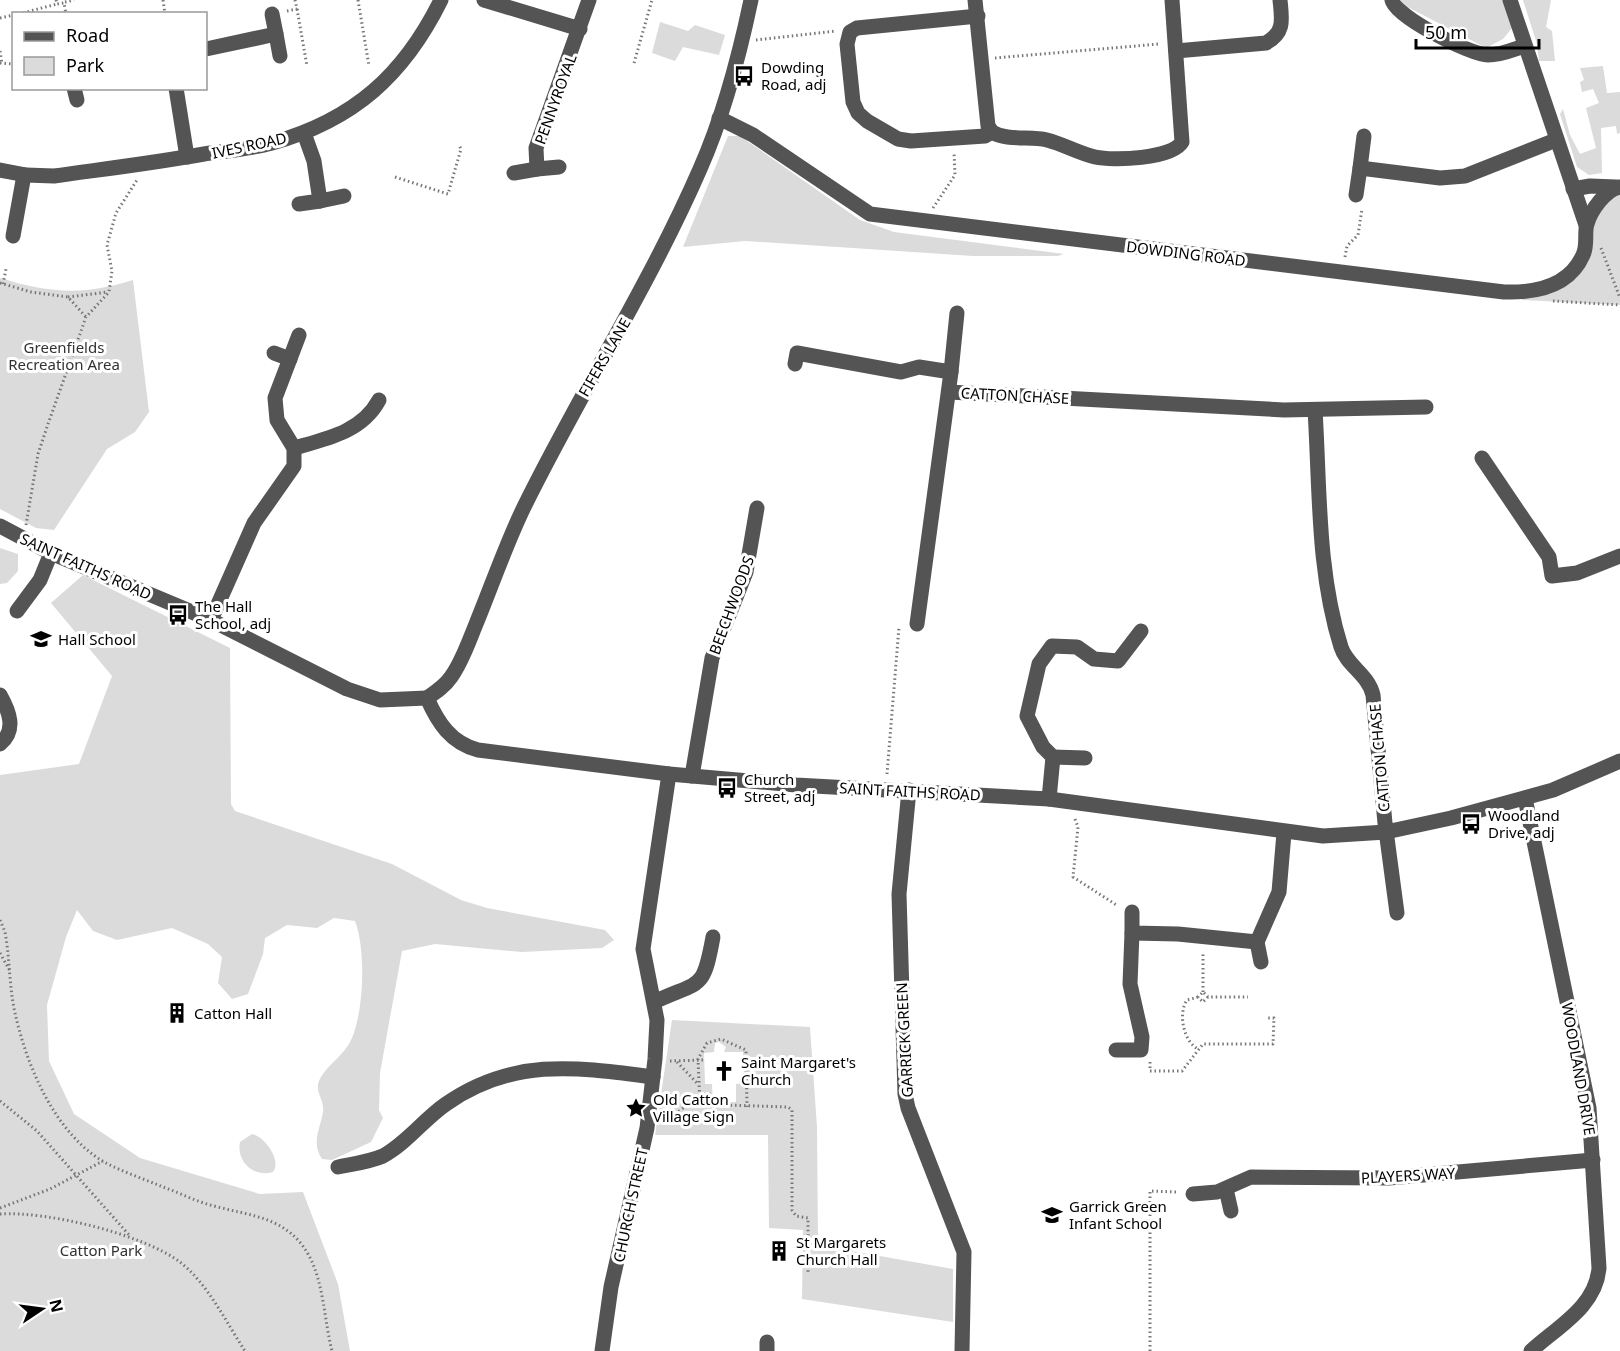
<svg xmlns="http://www.w3.org/2000/svg" width="1620" height="1351" font-family="'Noto Sans',sans-serif">
  <style>
    .green { fill: #dbdbdb; fill-rule: evenodd }
    .lines { fill: none; stroke-linecap: round; stroke-linejoin: round }
    .path { stroke: #767676; stroke-width: 3; stroke-dasharray: 1.5 3; stroke-linecap: butt }
    .minor { stroke: #545454; stroke-width: 15 }
    .labels { text-anchor: middle; dominant-baseline: central; stroke-width: 6; stroke-linejoin: round; paint-order: stroke }
    .poi-label { font-size: 15px; fill: #000; stroke: #fff; text-anchor: start }
    .street-label { font-size: 15px; fill: #000; stroke: #fff }
    .park-label { font-size: 15px; fill: #323232; stroke: #fff }
  </style>
  <rect width="100%" height="100%" fill="#fff"/>
  <g class="green">
    <path d="M 1401,0 L 1504,0 L 1512,28 L 1503,39 L 1486,48 L 1402,4 Z"/>
    <path d="M 1523,0 L 1551,0 L 1546,27 L 1552,31 L 1555,61 L 1539,61 L 1537,44 Z"/>
    <path d="M 660,22 L 688,31 L 695,25 L 725,35 L 719,55 L 683,47 L 675,61 L 652,53 Z"/>
    <path d="M 1603,66 L 1607,93 L 1620,92 L 1620,133 L 1617,134 L 1616,126 L 1601,128 L 1602,173 L 1589,175 L 1577,167 L 1560,114 L 1563,109 L 1570,135 L 1580,154 L 1596,148 L 1586,108 L 1599,103 L 1593,89 L 1582,92 L 1580,82 L 1584,80 L 1580,68 Z"/>
    <path d="M 728,136 L 740,136 L 860,220 L 894,232 L 1064,254 L 1058,256 L 973,256 L 745,241 L 683,247 Z"/>
    <path d="M 1620,187 L 1620,305 L 1522,300 L 1523,293 L 1575,268 L 1586,225 Z"/>
    <path d="M 0,278 C 49,293 83,296 133,280 L 149,412 L 135,432 L 107,449 L 54,530 L 36,528 L 0,509 Z"/>
    <path d="M 0,548 L 18,554 L 18,571 L 7,583 L 0,584 Z"/>
    <path d="M 83,575 L 230,648 L 231,804 L 235,811 L 392,864 L 461,900 L 487,908 L 605,930 L 614,940 L 602,948 L 522,952 L 435,944 L 402,951 L 380,1073 L 379,1110 L 383,1118 L 371,1142 L 332,1160 L 322,1159 C 311,1142 320,1130 323,1112 C 325,1098 312,1091 321,1077 C 329,1063 345,1055 352,1038 C 364,1009 366,950 355,921 L 334,918 L 317,928 L 287,925 L 265,938 L 263,954 L 248,994 L 232,999 L 218,983 L 222,957 L 208,944 L 172,928 L 117,940 L 93,931 L 77,910 L 66,937 L 47,1005 L 49,1061 L 74,1114 L 140,1158 L 260,1194 L 303,1192 L 338,1284 L 350,1351 L 0,1351 L 0,775 L 79,764 L 112,676 L 51,603 Z"/>
    <path d="M 672,1020 L 810,1027 L 817,1127 L 818,1245 L 953,1269 L 953,1322 L 802,1299 L 803,1230 L 769,1228 L 768,1135 L 655,1135 ZM 719,1042 L 726,1047 L 724,1052 L 743,1052 L 744,1083 L 736,1084 L 736,1102 L 713,1103 L 712,1084 L 705,1084 L 704,1053 L 714,1052 L 715,1043 Z"/>
    <path d="M 252,1134 C 264,1136 282,1160 273,1172 C 254,1178 236,1162 240,1142 Z"/>
  </g>
  <g class="lines">
    <g class="path">
      <path d="M 56,0 L 57,4 L 64,3 L 66,14"/>
      <path d="M 163,0 L 165,14"/>
      <path d="M 358,0 L 369,66"/>
      <path d="M 65,2 L 74,0"/>
      <path d="M 297,9 L 307,66"/>
      <path d="M 287,11 L 297,9 L 295,0"/>
      <path d="M 19,14 L 57,4"/>
      <path d="M 0,18 L 14,15"/>
      <path d="M 756,40 L 836,31"/>
      <path d="M 0,51 L 2,64"/>
      <path d="M 995,58 L 1159,44"/>
      <path d="M 0,63 L 14,64"/>
      <path d="M 634,63 L 652,0"/>
      <path d="M 395,177 L 448,194 L 461,149 L 459,145"/>
      <path d="M 933,208 L 955,175 L 954,152"/>
      <path d="M 1601,248 L 1620,298"/>
      <path d="M 1345,257 L 1347,246 L 1358,235 L 1362,209"/>
      <path d="M 0,283 L 31,292 L 68,297 L 86,317"/>
      <path d="M 3,284 L 6,269"/>
      <path d="M 68,297 L 108,292"/>
      <path d="M 1553,301 L 1620,305"/>
      <path d="M 26,525 L 38,454 L 48,424 L 86,317 L 109,292 L 112,271 L 107,245 L 116,213 L 137,180"/>
      <path d="M 887,774 L 899,627"/>
      <path d="M 1075,819 L 1078,827 L 1073,877 L 1118,906"/>
      <path d="M 0,920 L 5,932 C 10,959 9,987 15,1013 C 27,1067 55,1133 104,1162 C 123,1172 144,1179 163,1187 C 180,1193 197,1202 214,1206 C 251,1216 287,1217 308,1254 C 324,1282 324,1320 332,1351"/>
      <path d="M 0,953 L 10,971"/>
      <path d="M 1203,992 L 1203,952"/>
      <path d="M 1198,997 L 1187,1000 C 1178,1013 1183,1041 1198,1049"/>
      <path d="M 1208,997 L 1203,1002 L 1198,997 L 1203,992 L 1208,997 L 1248,997"/>
      <path d="M 670,1061 L 705,1060"/>
      <path d="M 677,1062 L 697,1083"/>
      <path d="M 1150,1062 L 1150,1071 L 1182,1071 L 1203,1044 L 1273,1044 L 1274,1018 L 1267,1018"/>
      <path d="M 700,1094 L 713,1094"/>
      <path d="M 0,1101 L 37,1131 L 130,1236"/>
      <path d="M 700,1105 L 698,1059 L 707,1043 L 721,1039 L 746,1050 L 747,1107"/>
      <path d="M 664,1122 L 686,1106 L 695,1104 L 788,1107 L 792,1110 L 792,1210 L 796,1216 L 808,1218 L 808,1273"/>
      <path d="M 0,1208 L 50,1189 L 103,1161"/>
      <path d="M 0,1214 C 48,1211 142,1234 180,1262 C 208,1284 226,1322 245,1351"/>
      <path d="M 1150,1351 L 1150,1191 L 1177,1192"/>
    </g>
    <g class="minor">
      <path d="M 484,0 L 580,29"/>
      <path d="M 975,0 L 988,126 L 992,132 C 1007,141 1030,136 1047,140 C 1063,144 1078,153 1095,157 C 1113,161 1172,159 1182,142 L 1172,0"/>
      <path d="M 1392,0 C 1395,16 1470,55 1488,55 C 1501,55 1512,50 1524,46"/>
      <path d="M 1510,0 L 1586,225"/>
      <path d="M 272,14 L 276,34"/>
      <path d="M 978,16 L 857,28 L 850,32 L 847,44 L 853,102 L 858,113 L 867,121 L 898,139 L 911,141 L 985,136 L 992,132"/>
      <path d="M 206,49 L 276,34 L 280,56"/>
      <path d="M 1176,51 L 1266,43 C 1285,32 1282,20 1280,0"/>
      <path d="M 74,88 L 77,100"/>
      <path d="M 176,88 L 187,157"/>
      <path d="M 719,118 L 753,135 L 870,214 L 1504,292 C 1535,293 1569,287 1583,255 C 1588,245 1584,233 1587,224 C 1591,210 1606,189 1620,187"/>
      <path d="M 559,167 L 537,169 L 536,148 L 589,0"/>
      <path d="M 1360,168 L 1364,136"/>
      <path d="M 0,170 L 26,175 L 54,176 C 104,169 154,163 204,154 C 226,151 250,149 272,143 C 354,120 404,75 441,0"/>
      <path d="M 514,173 L 537,169"/>
      <path d="M 1573,189 L 1590,186 L 1616,187"/>
      <path d="M 1356,195 L 1360,168 L 1440,178 L 1465,176 L 1556,140"/>
      <path d="M 320,201 L 344,196"/>
      <path d="M 299,204 L 320,201 L 314,161 L 304,133"/>
      <path d="M 13,236 L 24,175"/>
      <path d="M 274,353 L 290,359"/>
      <path d="M 795,364 L 797,353 L 901,372 L 919,367 L 951,372 L 917,624"/>
      <path d="M 951,372 L 957,313"/>
      <path d="M 949,392 L 1284,410 L 1426,407"/>
      <path d="M 1315,410 C 1320,489 1317,571 1341,647 C 1347,666 1368,674 1373,695 L 1385,823 L 1397,913"/>
      <path d="M 294,448 C 326,439 362,432 379,400"/>
      <path d="M 1482,458 L 1549,557 L 1552,576 L 1577,573 L 1620,556"/>
      <path d="M 0,526 L 51,553 L 211,620 L 347,689 L 380,700 L 427,698"/>
      <path d="M 17,611 L 40,580 L 51,553"/>
      <path d="M 211,620 L 254,523 L 294,466 L 294,448 L 277,420 L 275,398 L 299,335"/>
      <path d="M 0,695 C 9,711 17,730 0,744"/>
      <path d="M 427,698 C 438,723 451,743 478,750 L 669,774 L 796,785 L 1049,799 L 1323,836 L 1386,832 L 1451,818 L 1553,790 L 1620,761"/>
      <path d="M 427,698 C 436,692 445,686 451,677 C 462,662 469,641 476,624 C 492,585 506,544 524,507 C 580,393 649,286 700,169 C 724,115 739,57 751,0"/>
      <path d="M 1053,757 L 1085,758"/>
      <path d="M 692,776 L 712,658 L 746,572 L 757,508"/>
      <path d="M 909,790 L 899,894 L 905,1094 L 908,1108 L 964,1252 L 962,1351"/>
      <path d="M 1525,798 L 1589,1108 L 1599,1268 C 1596,1307 1557,1327 1531,1351"/>
      <path d="M 1049,799 L 1053,757 L 1043,747 L 1027,716 L 1039,664 L 1052,646 L 1077,647 L 1094,659 L 1118,661 L 1141,631"/>
      <path d="M 1132,912 L 1132,933 L 1178,934 L 1257,942"/>
      <path d="M 1261,962 L 1257,942 L 1279,892 L 1284,833"/>
      <path d="M 654,1002 C 701,980 703,992 713,937"/>
      <path d="M 1116,1050 L 1141,1050 L 1142,1037 L 1130,984 L 1132,933"/>
      <path d="M 338,1167 C 353,1164 369,1162 383,1156 C 407,1143 424,1119 446,1104 C 513,1057 577,1067 653,1077"/>
      <path d="M 1226,1189 L 1231,1211"/>
      <path d="M 1193,1194 L 1217,1192 L 1251,1177 L 1389,1178 L 1593,1160"/>
      <path d="M 602,1351 L 611,1287 L 647,1128 L 655,1059 L 657,1020 L 643,949 L 669,774"/>
      <path d="M 767,1351 L 767,1342"/>
    </g>
  </g>
  <defs>
    <g id="bus-bare" transform="scale(1.62)"><path d="M-5-6H5V4H4V6H2V4H-2V6H-4V4H-5ZM-3.5-4V0h7V-4ZM-3.5 1.2v1.5H-2V1.2ZM2 1.2v1.5H3.5V1.2Z" fill="#000" stroke="#fff" stroke-width="2.5" paint-order="stroke"/></g>
    <g id="school-bare" transform="scale(1.62)"><path d="M0-5L7-2L0 1L-7-2ZM-4 1L0 2.5L4 1V4Q0 6-4 4Z" fill="#000" stroke="#fff" stroke-width="2.5" paint-order="stroke"/></g>
    <g id="building-bare" transform="scale(1.62)"><path d="M-4-6H4V6H1V3H-1V6H-4ZM-2.5-4.3h1.7v1.8h-1.7ZM.8-4.3h1.7v1.8H.8ZM-2.5-1h1.7V.8h-1.7ZM.8-1h1.7V.8H.8Z" fill="#000" stroke="#fff" stroke-width="2.5" paint-order="stroke"/></g>
    <g id="church-bare" transform="scale(1.62)"><path d="M-1.2-6h2.4v3.5h3.3v2.4h-3.3V6h-2.4V-.1h-3.3v-2.4h3.3Z" fill="#000" stroke="#fff" stroke-width="2.5" paint-order="stroke"/></g>
    <g id="sight-bare" transform="scale(1.62)"><path d="M0-6L1.8-2.2L6-1.7L2.9 1.2L3.7 5.4L0 3.3L-3.7 5.4L-2.9 1.2L-6-1.7L-1.8-2.2Z" fill="#000" stroke="#fff" stroke-width="2.5" paint-order="stroke"/></g>
  </defs>
  <g fill-rule="evenodd">
    <use href="#bus-bare" x="744" y="76"/>
    <use href="#bus-bare" x="178" y="615"/>
    <use href="#school-bare" x="41" y="639"/>
    <use href="#bus-bare" x="727" y="788"/>
    <use href="#bus-bare" x="1471" y="824"/>
    <use href="#building-bare" x="177" y="1013"/>
    <use href="#church-bare" x="724" y="1071"/>
    <use href="#sight-bare" x="636" y="1108"/>
    <use href="#school-bare" x="1052" y="1215"/>
    <use href="#building-bare" x="779" y="1251"/>
  </g>
  <g class="labels">
    <g class="poi-label">
      <text x="761" y="67">Dowding<tspan x="761" dy="17">Road, adj</tspan></text>
      <text x="195" y="606">The Hall<tspan x="195" dy="17">School, adj</tspan></text>
      <text x="58" y="639">Hall School</text>
      <text x="744" y="779">Church<tspan x="744" dy="17">Street, adj</tspan></text>
      <text x="1488" y="815">Woodland<tspan x="1488" dy="17">Drive, adj</tspan></text>
      <text x="194" y="1013">Catton Hall</text>
      <text x="741" y="1062">Saint Margaret's<tspan x="741" dy="17">Church</tspan></text>
      <text x="653" y="1099">Old Catton<tspan x="653" dy="17">Village Sign</tspan></text>
      <text x="1069" y="1206">Garrick Green<tspan x="1069" dy="17">Infant School</tspan></text>
      <text x="796" y="1242">St Margarets<tspan x="796" dy="17">Church Hall</tspan></text>
    </g>
    <g class="street-label">
      <text transform="translate(555 99) rotate(-70)">PENNYROYAL</text>
      <text transform="translate(249 145) rotate(-12)">IVES ROAD</text>
      <text transform="translate(1186 253) rotate(7)">DOWDING ROAD</text>
      <text transform="translate(604 357) rotate(-60)">FIFERS LANE</text>
      <text transform="translate(1015 395) rotate(3)">CATTON CHASE</text>
      <text transform="translate(86 566) rotate(24)">SAINT FAITHS ROAD</text>
      <text transform="translate(731 605) rotate(-70)">BEECHWOODS</text>
      <text transform="translate(1379 758) rotate(-95)">CATTON CHASE</text>
      <text transform="translate(910 791) rotate(3)">SAINT FAITHS ROAD</text>
      <text transform="translate(904 1040) rotate(-93)">GARRICK GREEN</text>
      <text transform="translate(1579 1069) rotate(80)">WOODLAND DRIVE</text>
      <text transform="translate(1408 1175) rotate(-3)">PLAYERS WAY</text>
      <text transform="translate(630 1205) rotate(-78)">CHURCH STREET</text>
    </g>
    <g class="park-label">
      <text x="64" y="347">Greenfields<tspan x="64" dy="17">Recreation Area</tspan></text>
      <text x="101" y="1250">Catton Park</text>
    </g>
  </g>
  <rect x="12" y="12" width="195" height="78" fill="#ffffff" stroke="#999999" stroke-width="1.5"/>
  <rect x="24" y="32" width="30" height="9" fill="#545454" stroke="#999999" stroke-width="1.5"/>
  <text x="66" y="42" font-size="18" fill="#000000">Road</text>
  <rect x="24" y="57" width="30" height="18" fill="#dbdbdb" stroke="#999999" stroke-width="1.5"/>
  <text x="66" y="72" font-size="18" fill="#000000">Park</text>
  <g transform="translate(42 1309) rotate(77)" stroke="#ffffff" stroke-width="4.5" paint-order="stroke">
  <path d="M0-4.5L10 22L0 15L-10 22Z" fill="#000000"/>
  <text y="-9" font-size="16" font-weight="bold" text-anchor="middle" fill="#000000">N</text>
  </g>
  <path d="M1416 39v9h123v-9" fill="none" stroke="#000000" stroke-width="3"/>
  <text x="1425" y="39" font-size="18" fill="#000000" stroke="#ffffff" stroke-width="4.5" paint-order="stroke">50 m</text>
</svg>
